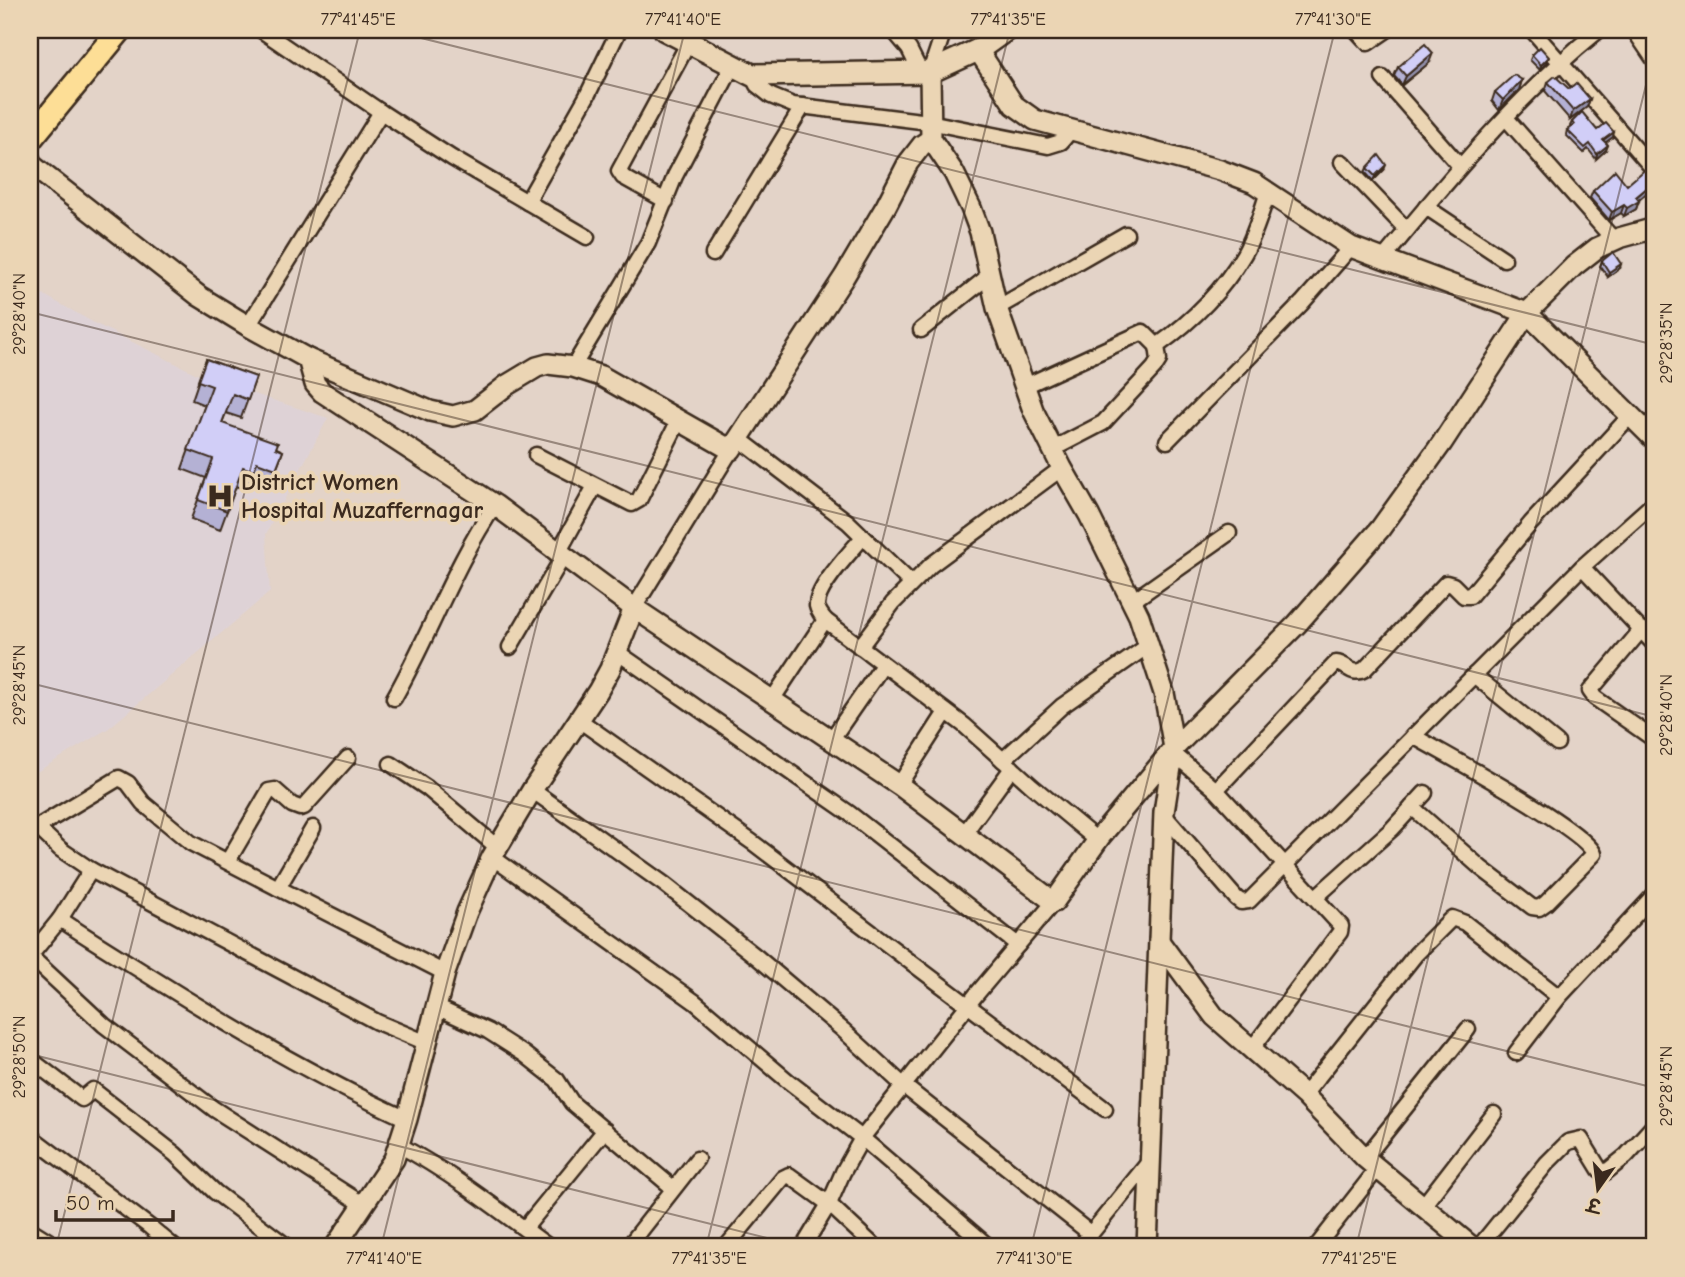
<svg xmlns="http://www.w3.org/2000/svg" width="1685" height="1277" font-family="'Comic Neue','Playpen Sans Deva',sans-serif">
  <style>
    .built { fill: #ded2d6 }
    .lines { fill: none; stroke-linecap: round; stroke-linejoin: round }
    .minor-casing { stroke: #3b2a1e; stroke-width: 19 }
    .tertiary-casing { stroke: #3b2a1e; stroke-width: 24 }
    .secondary-casing { stroke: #3b2a1e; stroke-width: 26 }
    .primary-casing { stroke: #3b2a1e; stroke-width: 28 }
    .minor { stroke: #ebd5b4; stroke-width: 14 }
    .tertiary { stroke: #ebd5b4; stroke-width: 19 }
    .secondary { stroke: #ebd5b4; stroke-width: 21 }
    .primary { stroke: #fdde96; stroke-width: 23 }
    .wall { fill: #b4b1d4; stroke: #3b2a1e; stroke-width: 2 }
    .shaded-wall { fill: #9290ad; stroke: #3b2a1e; stroke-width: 2 }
    .building { fill: #d1cef7; stroke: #3b2a1e; stroke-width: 2 }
    .ticks { fill: none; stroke: #3b2a1e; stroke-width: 2; stroke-opacity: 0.45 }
    .labels { text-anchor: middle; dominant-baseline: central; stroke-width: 7; stroke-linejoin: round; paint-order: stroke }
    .poi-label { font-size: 24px; font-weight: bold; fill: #3b2a1e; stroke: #ebd5b4; text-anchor: start }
    .neatline { fill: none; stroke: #3b2a1e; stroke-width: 2.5 }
    .ticks-label { font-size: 18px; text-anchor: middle; fill: #3b2a1e }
  </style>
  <rect width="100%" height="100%" fill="#e3d3c8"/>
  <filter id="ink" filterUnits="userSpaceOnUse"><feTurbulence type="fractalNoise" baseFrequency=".0143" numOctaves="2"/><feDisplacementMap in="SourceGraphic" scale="14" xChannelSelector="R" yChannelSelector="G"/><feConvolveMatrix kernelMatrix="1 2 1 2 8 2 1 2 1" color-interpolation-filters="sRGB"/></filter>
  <g filter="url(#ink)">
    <path class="built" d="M 30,287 L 96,324 L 205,378 L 328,418 L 266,534 L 270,592 L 109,728 L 30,776 Z"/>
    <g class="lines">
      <g class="minor-casing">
        <g id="minor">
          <path d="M 261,30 L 381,112"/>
          <path d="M 893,30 L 909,49 L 921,73"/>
          <path d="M 1356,30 L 1368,43 L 1387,30"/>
          <path d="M 1532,30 L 1655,171"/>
          <path d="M 1634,30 L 1655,61"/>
          <path d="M 930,72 L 944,30"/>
          <path d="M 752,75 L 757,85 L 771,96 L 793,105 L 929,122 L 1048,146 L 1061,142 L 1072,129"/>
          <path d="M 1383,78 L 1460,166"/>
          <path d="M 1506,118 L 1614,240"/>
          <path d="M 1342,162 L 1407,230"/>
          <path d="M 666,201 L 623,177 L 619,171 L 689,42"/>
          <path d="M 527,202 L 587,96 L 619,30"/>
          <path d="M 1426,207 L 1504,259"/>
          <path d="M 713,254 L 803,106"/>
          <path d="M 1383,259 C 1450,178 1517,96 1599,30"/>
          <path d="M 997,308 L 1126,234"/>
          <path d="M 248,326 L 381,112 L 452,158 L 587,237"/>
          <path d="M 921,330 L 990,275"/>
          <path d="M 573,367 L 648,243 L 675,176 L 733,65"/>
          <path d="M 1025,386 L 1143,332 L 1157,346"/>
          <path d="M 738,438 L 848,522 L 911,583"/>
          <path d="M 1167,441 L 1302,303 L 1351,247"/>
          <path d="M 1053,449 L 1103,423 L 1154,368 L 1159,360 L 1157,346 C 1191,322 1223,290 1244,254 C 1255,235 1261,213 1268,192"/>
          <path d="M 536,455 L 632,504 L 639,500 L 679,420"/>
          <path d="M 558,553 L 595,486"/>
          <path d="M 1582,567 L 1655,645"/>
          <path d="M 1131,602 L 1229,533"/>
          <path d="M 634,608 L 731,450"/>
          <path d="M 825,620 C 822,616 818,611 817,606 C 816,587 852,551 863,537"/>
          <path d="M 1642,629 L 1590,691 L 1595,698 L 1655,740"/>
          <path d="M 510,647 L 563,557"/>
          <path d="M 860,647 L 893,603 L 931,565 L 1062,468"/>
          <path d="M 617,652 L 849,813 L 1018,945"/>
          <path d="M 1474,675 L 1557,743"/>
          <path d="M 394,698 C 430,635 454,565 495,505"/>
          <path d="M 772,700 L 825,620 L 964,725 L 1032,786 L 1097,840"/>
          <path d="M 579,720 L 752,842 L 1105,1109"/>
          <path d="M 831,740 L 883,665"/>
          <path d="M 1174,754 L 1216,790 L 1341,926 L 1340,932 L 1251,1050"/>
          <path d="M 1003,760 L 1062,706 L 1149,645"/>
          <path d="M 391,764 L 427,788 L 497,847"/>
          <path d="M 899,785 L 946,712"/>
          <path d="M 532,790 L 664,884 L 758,958 L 843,1030 L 904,1086 L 1091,1234"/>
          <path d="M 1216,790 L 1336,663 C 1348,664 1351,677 1365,669 L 1446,583 L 1453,585 L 1464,596 L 1470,596 L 1531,523 L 1630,416"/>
          <path d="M 1412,807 L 1481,868 L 1532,907 L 1539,908 L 1546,903 L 1594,854 C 1586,830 1443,753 1413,736"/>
          <path d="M 1164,815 L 1236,898 L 1241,902 L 1249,901 L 1582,567 L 1655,502"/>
          <path d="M 37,827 L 60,849 L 91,870 L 377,1022 L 427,1043"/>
          <path d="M 31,831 L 119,778 L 128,783 L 143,803 L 191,843 L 278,888 L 313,828"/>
          <path d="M 964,834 L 1012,768"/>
          <path d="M 492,857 L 695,1002 L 788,1081 L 862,1138 L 989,1247"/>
          <path d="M 228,861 L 269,791 L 275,790 L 292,805 L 300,808 L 304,807 L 348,758"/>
          <path d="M 278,888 L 445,973"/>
          <path d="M 1316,897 L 1392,829 L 1425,793"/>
          <path d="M 60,919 C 92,941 126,961 159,982 C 239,1032 321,1080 407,1119"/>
          <path d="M 30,956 L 60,919 L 91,870"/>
          <path d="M 31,957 L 104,1025 L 214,1109 L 364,1205"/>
          <path d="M 436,1007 L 488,1031 L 524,1054 L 557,1080 L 572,1103 L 673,1188"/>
          <path d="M 1516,1053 L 1559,997 L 1655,894"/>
          <path d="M 30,1059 L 82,1099 L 93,1090 L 175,1154 L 215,1192 L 288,1247"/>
          <path d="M 1304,1095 L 1416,954 L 1452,918 L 1465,923 L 1559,997"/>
          <path d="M 30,1136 L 150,1227 L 174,1247"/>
          <path d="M 399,1145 C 453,1174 500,1211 549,1247"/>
          <path d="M 1365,1158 L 1468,1029"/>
          <path d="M 1423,1206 L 1494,1114"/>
          <path d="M 525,1228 L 605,1130"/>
          <path d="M 30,1238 L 34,1232 L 58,1247"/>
          <path d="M 628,1247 L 697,1159"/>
          <path d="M 726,1247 L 783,1178 L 789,1175 L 829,1204 L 875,1247"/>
          <path d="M 803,1247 L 829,1204 L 843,1172 L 862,1138 L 975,996 L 1054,902"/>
          <path d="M 1080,1247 L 1149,1162"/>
          <path d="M 1316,1247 L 1378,1168"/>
          <path d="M 1479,1247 L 1547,1163 L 1568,1142 L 1581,1139 L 1600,1170 L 1606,1172 L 1626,1156 L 1655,1124"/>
        </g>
      </g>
      <g class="tertiary-casing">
        <g id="tertiary">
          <path d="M 978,50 L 1014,105 L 1035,120 L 1220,170 L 1254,183 L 1351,247 L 1527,313 L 1655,440"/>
          <path d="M 930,72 L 931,139 L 954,173 L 971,208 L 980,232 L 997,308 L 1033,410 L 1062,468 L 1089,515 L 1139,616 L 1164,693 L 1174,748 L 1164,812 L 1147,1247"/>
          <path d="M 30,160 L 33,166 L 199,296 L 248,326 L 308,359 L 315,384 L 322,392 L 495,505 L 634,608 L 899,785 L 1054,902 L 1100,837 L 1174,748 L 1297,624 L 1380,529 L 1442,443 L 1527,313 L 1574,266 L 1597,248 L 1619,238 L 1655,228"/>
          <path d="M 308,359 L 430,411 L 453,416 L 475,410 L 507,385 L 537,367 L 548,364 L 573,367 L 601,376 L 731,450 L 844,277 L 886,206 L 908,163 L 922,145 L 931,139"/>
          <path d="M 1159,941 L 1214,1016 L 1304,1095 L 1365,1158 L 1472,1247"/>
          <path d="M 335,1247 L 394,1159 L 407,1119 L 445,973 L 467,912 L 492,857 L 532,790 L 598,691 L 610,669 L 634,608"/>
        </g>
      </g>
      <g class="secondary-casing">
        <path id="secondary" d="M 665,30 L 752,75 L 930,72 L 978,50 L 1006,30"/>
      </g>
      <g class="primary-casing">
        <path id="primary" d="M 30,139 L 120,30"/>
      </g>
      <use href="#minor" class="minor"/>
      <use href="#tertiary" class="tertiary"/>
      <use href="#secondary" class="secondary"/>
      <use href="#primary" class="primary"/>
    </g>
    <g class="wall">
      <path d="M 1532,55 L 1547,62 L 1540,70 L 1530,60 Z"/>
      <path d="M 1429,63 L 1402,85 L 1394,76 L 1398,67 Z"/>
      <path d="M 1522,80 L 1519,90 L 1499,110 L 1492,101 L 1495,92 Z"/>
      <path d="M 1548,82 L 1590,99 L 1587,107 L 1570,120 L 1545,91 Z"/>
      <path d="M 1572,122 L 1597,130 L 1613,137 L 1606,142 L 1608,145 L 1606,150 L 1596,159 L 1588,149 L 1584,153 L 1566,135 L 1567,130 L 1571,128 L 1570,126 Z"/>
      <path d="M 1367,168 L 1384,170 L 1373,181 L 1365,172 Z"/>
      <path d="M 1654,172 L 1655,172 L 1655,186 L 1639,200 L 1636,209 L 1624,216 L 1621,213 L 1609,220 L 1590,198 L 1593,191 L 1627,185 Z"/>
      <path d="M 1602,261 L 1620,268 L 1608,277 L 1600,266 Z"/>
      <path d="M 206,359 L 256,377 L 241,418 L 226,413 L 222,423 L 283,451 L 269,488 L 250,481 L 247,490 L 236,486 L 220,530 L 191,519 L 206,478 L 182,469 L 205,405 L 192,400 Z"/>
    </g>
    <g class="shaded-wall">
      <path d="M 1433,53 L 1429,63 L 1402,85 L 1406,76 Z"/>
      <path d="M 1549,57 L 1547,62 L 1540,70 L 1541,65 Z"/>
      <path d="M 1522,80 L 1519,90 L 1499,110 L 1503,100 Z"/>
      <path d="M 1590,99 L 1587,107 L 1570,120 L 1573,111 Z"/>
      <path d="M 1614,132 L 1613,137 L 1602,145 L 1603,140 Z"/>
      <path d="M 1608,145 L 1606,150 L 1596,159 L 1597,154 Z"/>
      <path d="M 1386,165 L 1384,170 L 1373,181 L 1375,176 Z"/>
      <path d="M 1655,181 L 1655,186 L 1635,203 L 1639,201 L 1636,209 L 1624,216 L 1627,208 L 1636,197 Z"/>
      <path d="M 1624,205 L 1621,213 L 1609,220 L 1612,212 Z"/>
      <path d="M 1621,264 L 1620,268 L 1608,277 L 1609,272 Z"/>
    </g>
    <g class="building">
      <path d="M 1425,44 L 1433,53 L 1406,76 L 1398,67 Z"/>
      <path d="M 1540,47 L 1549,57 L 1541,65 L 1532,55 Z"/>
      <path d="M 1514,75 L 1522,80 L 1503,100 L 1495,92 Z"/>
      <path d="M 1555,76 L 1569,89 L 1576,83 L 1590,99 L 1573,111 L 1548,82 Z"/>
      <path d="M 1582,112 L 1597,130 L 1606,123 L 1614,132 L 1603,140 L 1608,145 L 1597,154 L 1590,144 L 1585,148 L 1567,130 L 1574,125 L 1572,122 Z"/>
      <path d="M 1379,155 L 1386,165 L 1375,176 L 1367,168 Z"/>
      <path d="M 1648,167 L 1655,172 L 1655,181 L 1636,197 L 1639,201 L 1627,208 L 1624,205 L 1612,212 L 1593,191 L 1615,170 L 1627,185 Z"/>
      <path d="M 1613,252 L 1621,264 L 1609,272 L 1602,261 Z"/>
      <path d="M 206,359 L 256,377 L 248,400 L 233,394 L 222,423 L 278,443 L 276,448 L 283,451 L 276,469 L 257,462 L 254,471 L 243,467 L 227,511 L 198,500 L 213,459 L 188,450 L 212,386 L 198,381 Z"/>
    </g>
  </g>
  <path class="ticks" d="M 389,30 L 1655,345M 30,51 L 35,30M 30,312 L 1655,717M 30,683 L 1655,1088M 30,1054 L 803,1247M 56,1247 L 360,30M 381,1247 L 685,30M 706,1247 L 1010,30M 1031,1247 L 1335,30M 1356,1247 L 1655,49"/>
  <defs>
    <g id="hospital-bare" transform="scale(2.1)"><path d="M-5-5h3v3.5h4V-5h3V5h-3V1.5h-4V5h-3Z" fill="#3b2a1e" stroke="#ebd5b4" stroke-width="2.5" paint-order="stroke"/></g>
  </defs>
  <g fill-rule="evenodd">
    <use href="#hospital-bare" x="220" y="496"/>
  </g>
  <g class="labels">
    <g class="poi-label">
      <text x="241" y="482">District Women<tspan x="241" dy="28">Hospital Muzaffernagar</tspan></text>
    </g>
  </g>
  <rect width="1685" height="1277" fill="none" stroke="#ebd5b4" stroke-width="77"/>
  <g transform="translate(1598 1189) rotate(194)" stroke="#ebd5b4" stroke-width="5" paint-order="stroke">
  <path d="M0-5L12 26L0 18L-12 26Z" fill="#3b2a1e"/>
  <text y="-10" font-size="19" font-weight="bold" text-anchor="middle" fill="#3b2a1e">उ</text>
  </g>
  <path d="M56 1210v10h117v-10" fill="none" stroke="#3b2a1e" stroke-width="3.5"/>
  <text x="66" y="1210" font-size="21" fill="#3b2a1e" stroke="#ebd5b4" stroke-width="5" paint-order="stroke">50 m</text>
  <rect x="38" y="38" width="1608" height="1200" class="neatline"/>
  <g class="ticks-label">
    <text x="358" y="25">77°41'45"E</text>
    <text x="683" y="25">77°41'40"E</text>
    <text x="1008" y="25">77°41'35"E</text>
    <text x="1333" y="25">77°41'30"E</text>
    <text transform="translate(19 314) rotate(-90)" y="6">29°28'40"N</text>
    <text transform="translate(1666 343) rotate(-90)" y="6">29°28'35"N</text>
    <text transform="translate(19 685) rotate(-90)" y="6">29°28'45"N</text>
    <text transform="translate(1666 715) rotate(-90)" y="6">29°28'40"N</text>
    <text transform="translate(19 1057) rotate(-90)" y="6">29°28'50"N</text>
    <text transform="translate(1666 1086) rotate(-90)" y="6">29°28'45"N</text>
    <text x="384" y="1264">77°41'40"E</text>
    <text x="709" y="1264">77°41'35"E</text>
    <text x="1034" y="1264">77°41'30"E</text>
    <text x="1359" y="1264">77°41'25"E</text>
  </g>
</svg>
